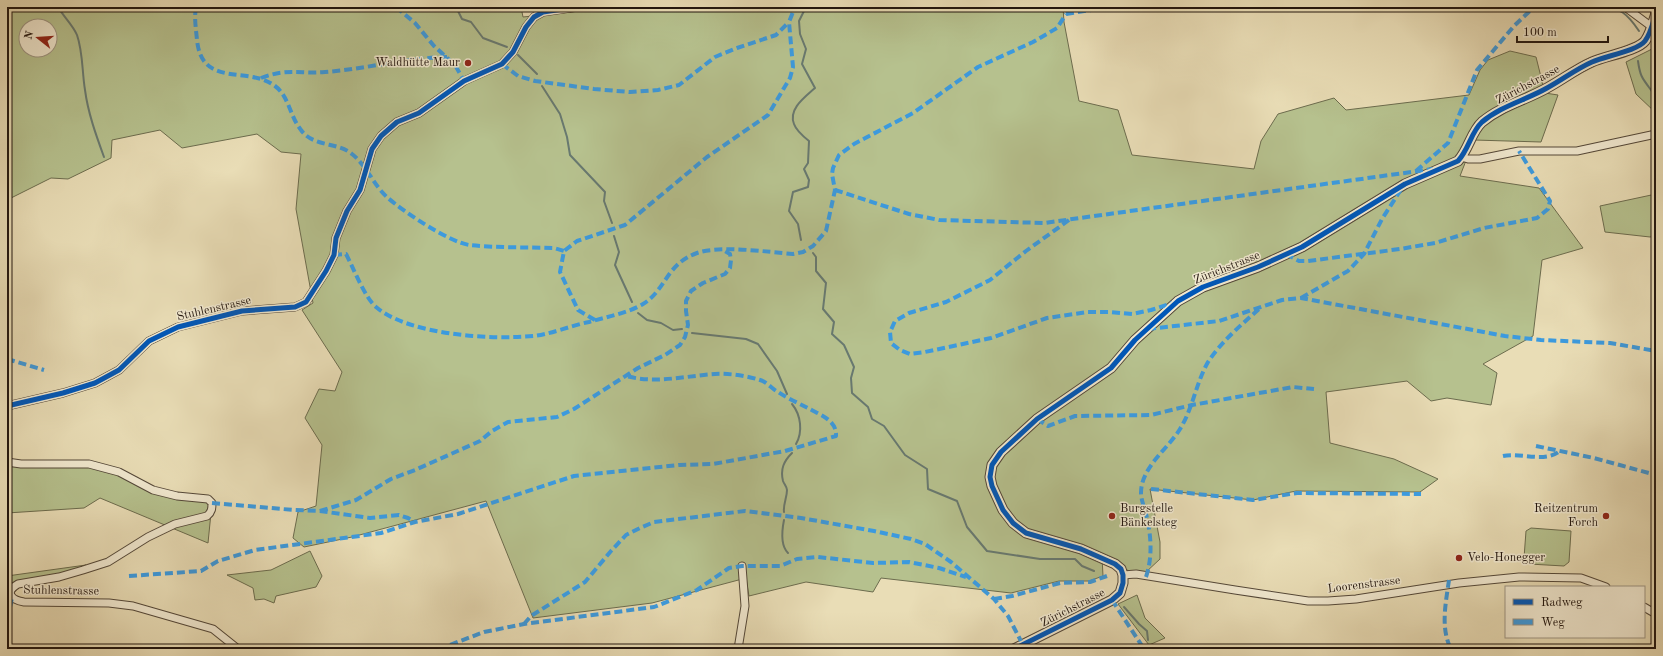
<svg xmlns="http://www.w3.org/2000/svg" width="1663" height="656" font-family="'Old Standard TT',serif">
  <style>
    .green { fill: #b6c18e; stroke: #6c6c4e; fill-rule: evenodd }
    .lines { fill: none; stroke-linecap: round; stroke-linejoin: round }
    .stream { stroke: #687970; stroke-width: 2 }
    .minor-casing { stroke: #544839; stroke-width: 9 }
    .tertiary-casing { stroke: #544839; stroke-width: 11 }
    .minor { stroke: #f1e9d0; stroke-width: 7 }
    .tertiary { stroke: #f1e9d0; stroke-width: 9 }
    .quiet { stroke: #3c9ade; stroke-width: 4; stroke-dasharray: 8 4; stroke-linecap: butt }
    .cycleway-casing { stroke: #f1e9d0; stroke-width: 8 }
    .cycleway { stroke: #0057b8; stroke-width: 5 }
    .poi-dot { fill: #8f2418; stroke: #f1e9d0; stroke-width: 1.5 }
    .labels { text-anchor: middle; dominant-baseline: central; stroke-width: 3; stroke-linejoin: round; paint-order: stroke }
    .poi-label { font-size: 12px; fill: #22160f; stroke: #f1e9d0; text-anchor: end }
    .street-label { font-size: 12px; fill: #22160f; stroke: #f1e9d0 }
  </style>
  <rect width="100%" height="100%" fill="#e9ddb6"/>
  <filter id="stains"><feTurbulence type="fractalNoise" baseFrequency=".005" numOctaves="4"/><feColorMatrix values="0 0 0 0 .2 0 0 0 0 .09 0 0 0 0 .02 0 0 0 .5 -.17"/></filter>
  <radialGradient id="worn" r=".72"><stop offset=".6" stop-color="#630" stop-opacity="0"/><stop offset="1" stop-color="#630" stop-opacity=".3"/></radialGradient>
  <g class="green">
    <path d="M 7,7 L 521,7 L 523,17 L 618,7 L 1063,7 L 1064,22 L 1079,101 L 1118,110 L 1132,155 L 1254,169 L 1261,141 L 1278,114 L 1334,98 L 1346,110 L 1469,95 L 1480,70 L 1488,60 L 1510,51 L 1536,57 L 1545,93 L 1558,95 L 1541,142 L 1474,140 L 1460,176 L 1539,188 L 1583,248 L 1542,260 L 1533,336 L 1483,364 L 1497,373 L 1491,405 L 1447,398 L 1431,401 L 1407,381 L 1326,392 L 1330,443 L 1394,459 L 1438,479 L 1420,492 L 1296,491 L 1253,500 L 1150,489 L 1160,542 L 1160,559 L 1145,573 L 1131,572 L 1102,557 L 1103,576 L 1089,581 L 1059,581 L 1011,593 L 881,578 L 873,592 L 806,582 L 749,596 L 746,578 L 652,603 L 533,618 L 486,501 L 352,537 L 304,547 L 293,538 L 298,512 L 316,506 L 322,445 L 305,418 L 319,389 L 335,391 L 342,372 L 302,310 L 313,303 L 296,209 L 301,154 L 281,152 L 257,134 L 182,148 L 160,130 L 112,140 L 111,158 L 68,179 L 51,178 L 7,200 ZM 26,26 L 50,26 L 50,50 L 26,50 Z"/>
    <path d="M 1656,47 L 1656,113 L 1636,94 L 1626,62 Z"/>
    <path d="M 1656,194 L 1656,236 L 1650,237 L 1605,232 L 1600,206 Z"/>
    <path d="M 7,462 L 100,466 L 153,490 L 208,499 L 211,513 L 208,543 L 100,498 L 84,508 L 7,513 Z"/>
    <path d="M 1531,528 L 1571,531 L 1569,562 L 1564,566 L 1529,564 L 1524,558 L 1526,531 Z"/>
    <path d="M 310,551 L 322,576 L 316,587 L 276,596 L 274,603 L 264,599 L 255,600 L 253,588 L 227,575 L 271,570 Z"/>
    <path d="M 86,565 L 46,581 L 7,584 L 7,576 Z"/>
    <path d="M 1137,595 L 1145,618 L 1165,638 L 1149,645 L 1118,604 Z"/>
  </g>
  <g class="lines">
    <g class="stream">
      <path d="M 58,7 C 63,16 73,25 77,35 C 83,52 82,72 85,90 C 88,113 96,135 104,157"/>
      <path d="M 456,7 L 462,19 L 471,22 L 483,38 L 507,47"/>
      <path d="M 1613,7 C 1616,10 1618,10 1622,12 C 1628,16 1635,25 1639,31"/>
      <path d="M 518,55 L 537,74"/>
      <path d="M 1638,61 C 1640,76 1642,78 1651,90 C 1653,92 1654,96 1656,98"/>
      <path d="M 542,86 L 560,114 L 567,137 L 570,155 L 605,192 L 604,201 L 612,223"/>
      <path d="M 614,236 L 619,252 L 615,265 L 632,302"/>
      <path d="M 801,240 L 798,224 L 789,211 L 793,192 L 808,187 L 809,180 L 804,169 L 808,163 L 809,141 C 804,137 796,130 794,124 C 788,109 805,97 815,88 L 802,64 L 806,49 L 800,34 L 799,21 L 806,7"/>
      <path d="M 813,253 L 816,257 L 816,271 L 826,283 L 823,309 L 834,322 L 832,334 L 844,345 L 854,367 L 851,378 L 852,393 L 868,407 L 872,419 L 884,426 L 905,455 L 927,469 L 928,489 L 957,501 L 967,527 L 987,551 L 1040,559 L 1075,559 L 1082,566 L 1094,571"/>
      <path d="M 638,313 L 647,320 L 661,323 L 673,330 L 682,329"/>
      <path d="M 692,333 L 746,339 L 758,344 L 777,371 L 787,394"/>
      <path d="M 792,404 C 801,415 803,432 796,444"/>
      <path d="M 784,512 C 783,504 787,498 787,490 C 787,487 784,484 783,481 C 780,469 784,461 792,453"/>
      <path d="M 784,520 C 782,530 780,545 788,553"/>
      <path d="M 1124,607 L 1139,624 L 1147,631 L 1148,640"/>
    </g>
    <g class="minor-casing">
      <g id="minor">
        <path d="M 1625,7 L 1652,27"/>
        <path d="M 1461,157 L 1468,159 L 1480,159 L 1519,151 L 1577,151 L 1656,134"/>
        <path d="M 7,406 L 63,393 L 95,383 L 119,370 L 149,341 L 178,327 L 242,311 L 295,307 L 306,302 L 326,271 L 334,255 L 336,238 L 347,211 L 360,190 L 372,149 L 381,136 L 397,122 L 419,113 L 464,81 L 502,64 L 513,52 L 526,27 L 534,17 L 543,12 L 577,7"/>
        <path d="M 7,462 L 21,464 L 89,464 L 119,472 L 153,490 L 177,496 L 208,499 L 212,503 C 212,508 212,512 207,516 L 175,524 L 148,537 L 108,562 L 83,570 L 59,577 L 18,584 C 4,592 11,600 24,602 L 109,603 L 133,606 L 213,629 L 238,649"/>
        <path d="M 1123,575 L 1136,574 L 1235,590 L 1308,601 L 1328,601 L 1356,599 L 1459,583 L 1519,577 L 1581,578 L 1606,587"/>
        <path d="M 1644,607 L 1656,614"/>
        <path d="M 738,649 L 745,606 L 742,566"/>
      </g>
    </g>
    <g class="tertiary-casing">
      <path id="tertiary" d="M 1014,649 L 1112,600 L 1120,593 L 1123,583 L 1123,575 L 1121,569 L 1115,564 L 1081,549 L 1026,533 L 1013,523 L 1003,510 L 992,486 L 990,477 L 992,465 L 1001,452 L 1037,419 L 1111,368 L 1135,340 L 1178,301 L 1203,287 L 1258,267 L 1302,247 L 1405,184 L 1458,161 C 1469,149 1471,132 1482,122 C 1501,106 1526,100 1547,88 C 1562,80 1576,69 1592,62 C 1605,56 1637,51 1645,41 C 1651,33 1653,22 1656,13"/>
    </g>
    <use href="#minor" class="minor"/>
    <use href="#tertiary" class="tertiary"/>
    <g class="quiet">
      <path d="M 196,7 C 194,18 196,29 197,40 C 202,89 248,65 275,86 C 289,96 290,117 301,130 C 313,147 338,142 352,154 C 367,166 374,186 388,198 C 404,212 449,242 469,245 C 495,248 527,247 554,248 L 564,251"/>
      <path d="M 396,7 L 415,23 L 434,46 L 455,65 L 464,81"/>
      <path d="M 1066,14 L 1110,7"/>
      <path d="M 502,64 L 518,76 L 535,81 L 594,89 L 630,92 L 658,90 L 679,85 L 715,57 L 737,48 L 776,35 L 789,22"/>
      <path d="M 261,78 C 287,68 300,74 325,72 C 366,69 405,58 447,57"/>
      <path d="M 1416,171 L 1448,143 L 1477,70 L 1514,26 L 1534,7"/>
      <path d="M 835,190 L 909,214 L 939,220 L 1044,223 L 1433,169"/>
      <path d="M 1069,220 L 1026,251 L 990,280 L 946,302 L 909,313 L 895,321 L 890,332 L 891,343 L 900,350 L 910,354 L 925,352 L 991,338 L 1047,318 L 1088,312 L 1109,312 L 1132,314 L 1151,310 L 1173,303"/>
      <path d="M 1286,254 L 1299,261 L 1308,261 L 1400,249 L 1435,243 L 1484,228 L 1537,218 L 1548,209 L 1550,201 L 1519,151"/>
      <path d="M 334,255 L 346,254 C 353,267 365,298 376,307 C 409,335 490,340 533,336 C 548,335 573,325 589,322 C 606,317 628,313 643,304 C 666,290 666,264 697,253 C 720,245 768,252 793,254 L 803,252 L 813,246 L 826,231 L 835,190 L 832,174 L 833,168 L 839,155 L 854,144 L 913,113 L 978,67 L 1033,42 L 1057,28 L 1066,14"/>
      <path d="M 1301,298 L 1348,271 L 1364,254 L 1382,219 L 1402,188"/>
      <path d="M 595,320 L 578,310 L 560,272 L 564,251 L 577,241 L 625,225 L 707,157 L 768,115 L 790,78 L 793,67 L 789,22 L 795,7"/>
      <path d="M 1148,329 L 1219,321 L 1282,300 L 1301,298 L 1505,336 L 1541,340 L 1610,343 L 1656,351"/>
      <path d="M 7,359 L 44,370"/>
      <path d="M 1037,419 L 1048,426 L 1075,416 L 1151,415 L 1192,405 L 1293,387 L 1314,389"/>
      <path d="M 1536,446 L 1594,458 L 1656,475"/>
      <path d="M 1503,456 C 1522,452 1545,464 1561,450"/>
      <path d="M 1151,489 L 1253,500 L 1297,493 L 1421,494"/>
      <path d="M 212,503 L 294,510 L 320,511 L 370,518 L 399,515 L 408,518 L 415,522"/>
      <path d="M 320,511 L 356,500 L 391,479 L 415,470 L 480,441 L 492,431 L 508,422 L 557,417 L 574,409 L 638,368 L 665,355 L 680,345 L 685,337 L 688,325 L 686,311 L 686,301 L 691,291 L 703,283 L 725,274 L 730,268 L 731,260 L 730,254 L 723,250"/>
      <path d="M 129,576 L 201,571 L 218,561 L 255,550 L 381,533 L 415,522 L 458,514 L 574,476 L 679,465 L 713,464 L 785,451 L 836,436 C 837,420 820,415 808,408 C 798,403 787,398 778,392 C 772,389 767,382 760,380 C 747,376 729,373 715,374 C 685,376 656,384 626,376"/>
      <path d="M 1146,577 C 1153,556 1151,534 1146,514 C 1144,507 1141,499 1141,493 C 1141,467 1168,449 1180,429 C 1193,408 1196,383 1208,362 C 1221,342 1241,325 1259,309"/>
      <path d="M 1449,580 C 1446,602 1440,628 1451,649"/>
      <path d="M 994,599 L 1012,596 L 1060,583 L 1090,582 L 1107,576"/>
      <path d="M 1112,600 L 1144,649"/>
      <path d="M 524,624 L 531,616 L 585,582 L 611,551 L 626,535 L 640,528 L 654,522 L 745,511 L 801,518 L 874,531 L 911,539 L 925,544 L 951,562 L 994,599 L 1008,616 L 1023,645"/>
      <path d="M 7,643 L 10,607 L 12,598"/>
      <path d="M 439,649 L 484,632 L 524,624 L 654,607 L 697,590 L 729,568 L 742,566 L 780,566 L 797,559 L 818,557 L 873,563 L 909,562 L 939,568 L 966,577"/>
    </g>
    <g class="cycleway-casing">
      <g id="cycleway">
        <path d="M 7,406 L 63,393 L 95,383 L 119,370 L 149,341 L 178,327 L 242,311 L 295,307 L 306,302 L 326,271 L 334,255 L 336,238 L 347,211 L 360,190 L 372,149 L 381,136 L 397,122 L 419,113 L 464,81 L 502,64 L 513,52 L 526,27 L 534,17 L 543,12 L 577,7"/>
        <path d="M 1014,649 L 1112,600 L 1120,593 L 1123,583 L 1123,575 L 1121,569 L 1115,564 L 1081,549 L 1026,533 L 1013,523 L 1003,510 L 992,486 L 990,477 L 992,465 L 1001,452 L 1037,419 L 1111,368 L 1135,340 L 1178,301 L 1203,287 L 1258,267 L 1302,247 L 1405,184 L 1458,161 C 1469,149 1471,132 1482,122 C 1501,106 1526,100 1547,88 C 1562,80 1576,69 1592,62 C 1605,56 1637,51 1645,41 C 1651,33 1653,22 1656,13"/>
      </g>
    </g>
    <use href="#cycleway" class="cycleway"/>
  </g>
  <g class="poi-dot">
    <circle cx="468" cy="63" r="4"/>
    <circle cx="1112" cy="516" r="4"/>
    <circle cx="1606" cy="516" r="4"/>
    <circle cx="1459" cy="558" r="4"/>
  </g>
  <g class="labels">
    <g class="poi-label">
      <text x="460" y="63">Waldhütte Maur</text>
      <text x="1120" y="509" text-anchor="start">Burgstelle<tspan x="1120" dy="14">Bänkelsteg</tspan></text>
      <text x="1598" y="509">Reitzentrum<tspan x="1598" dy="14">Forch</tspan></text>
      <text x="1467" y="558" text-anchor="start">Velo-Honegger</text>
    </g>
    <g class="street-label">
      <text transform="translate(1528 85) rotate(-28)">Zürichstrasse</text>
      <text transform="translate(1227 268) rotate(-22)">Zürichstrasse</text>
      <text transform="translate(214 309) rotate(-13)">Stuhlenstrasse</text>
      <text transform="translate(1364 585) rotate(-7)">Loorenstrasse</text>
      <text transform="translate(61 591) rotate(1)">Stuhlenstrasse</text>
      <text transform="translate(1073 608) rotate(-27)">Zürichstrasse</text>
    </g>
  </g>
  <rect width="1663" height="656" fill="none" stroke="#e9ddb6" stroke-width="24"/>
  <rect x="8" y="8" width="1647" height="640" fill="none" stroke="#22160f" stroke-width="2"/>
  <rect x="12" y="12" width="1639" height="632" fill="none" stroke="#22160f"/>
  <rect x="1505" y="586" width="140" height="52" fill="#f1e9d0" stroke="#9e9583"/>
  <rect x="1513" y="599" width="20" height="6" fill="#0057b8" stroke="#9e9583"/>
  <text x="1541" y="606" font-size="12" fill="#22160f">Radweg</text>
  <rect x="1513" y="619" width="20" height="6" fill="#3c9ade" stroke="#9e9583"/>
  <text x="1541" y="626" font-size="12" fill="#22160f">Weg</text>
  <g transform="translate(38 38) rotate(287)"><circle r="19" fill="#f1e9d0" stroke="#9e9583"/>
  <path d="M0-3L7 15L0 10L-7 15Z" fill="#8f2418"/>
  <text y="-6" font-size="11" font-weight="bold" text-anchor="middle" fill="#22160f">N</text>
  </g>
  <path d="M1517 36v6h91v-6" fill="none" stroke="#22160f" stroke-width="2"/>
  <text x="1523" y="36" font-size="12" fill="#22160f" stroke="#f1e9d0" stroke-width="3" paint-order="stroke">100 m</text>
  <rect width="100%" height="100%" filter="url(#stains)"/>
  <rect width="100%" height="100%" fill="url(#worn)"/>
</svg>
